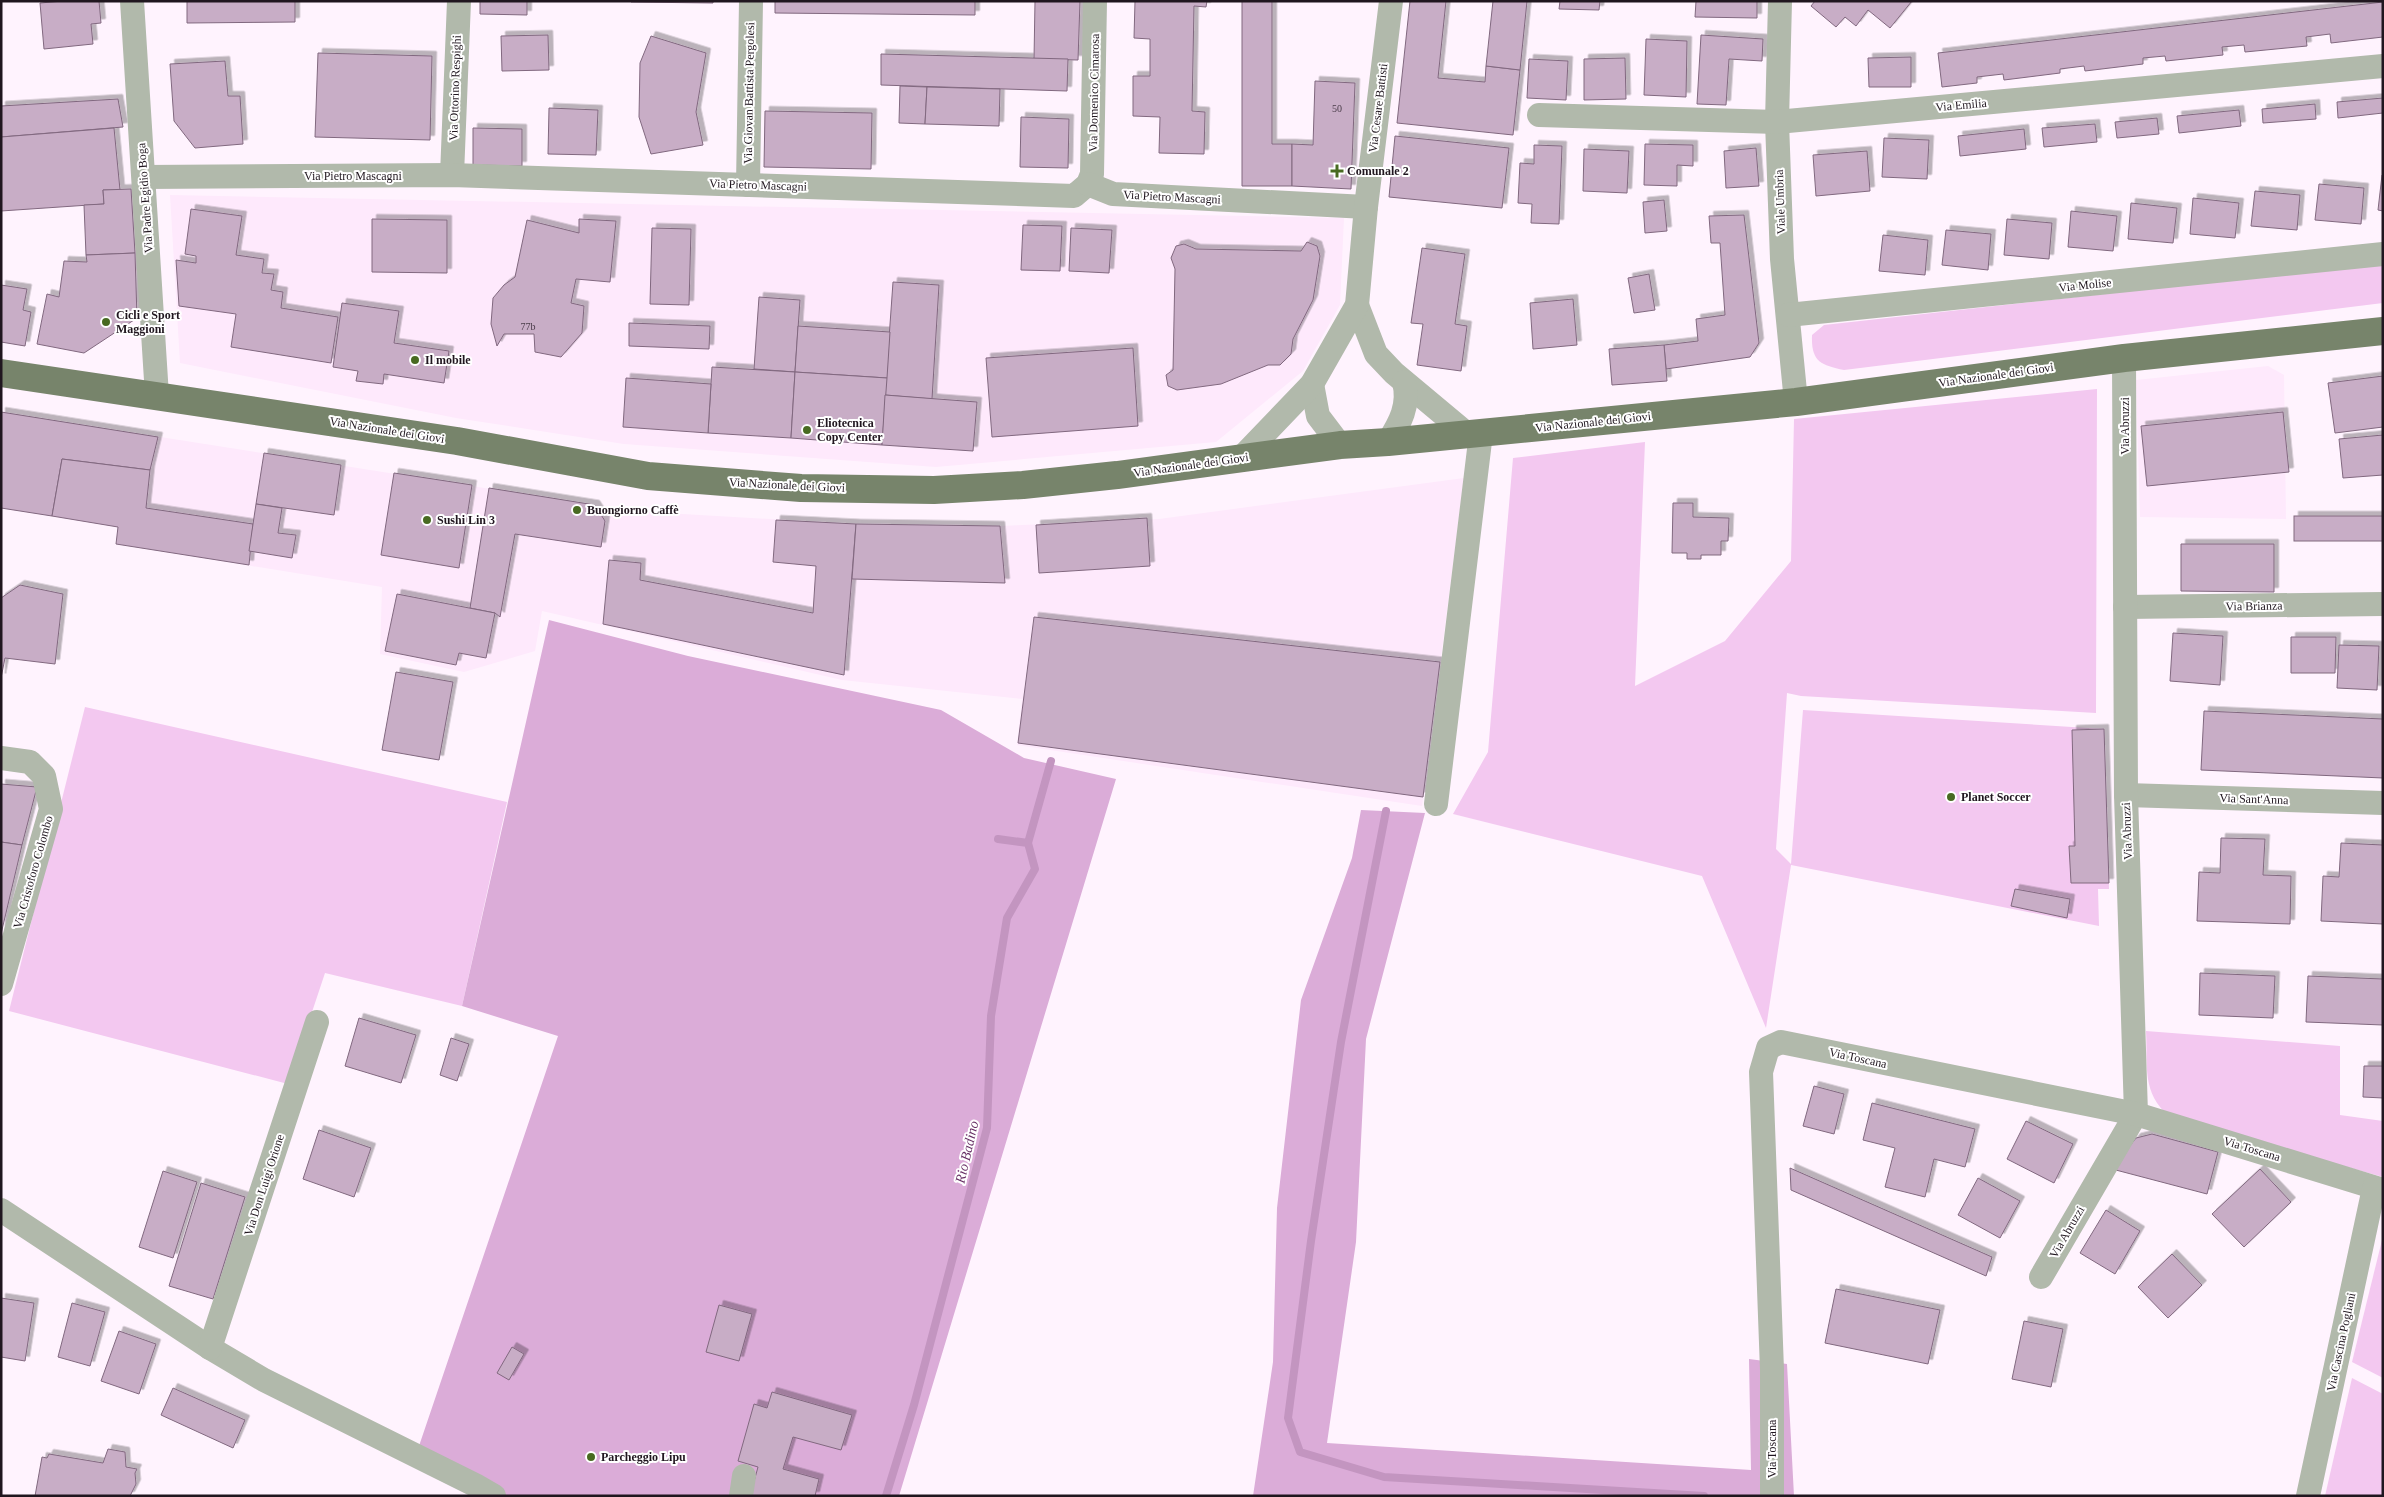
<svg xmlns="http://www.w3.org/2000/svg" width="2384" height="1497" font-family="'Times New Roman',serif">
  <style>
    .built { fill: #fee9fc }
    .green { fill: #f3c8f0 }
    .forest { fill: #dbacd8 }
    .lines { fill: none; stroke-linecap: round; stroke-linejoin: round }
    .stream { stroke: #c395c0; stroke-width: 8 }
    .building { fill: #c8adc6; stroke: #81687f; filter: url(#shadow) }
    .minor { stroke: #b1b9ab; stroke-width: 24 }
    .major { stroke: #77846b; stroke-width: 28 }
    .poi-dot { fill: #486a21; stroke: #fff; stroke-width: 2 }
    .labels { text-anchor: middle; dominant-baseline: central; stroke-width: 4; stroke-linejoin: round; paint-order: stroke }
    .number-label { font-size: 10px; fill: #4a3c49 }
    .street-label { font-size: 12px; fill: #20161f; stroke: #fff }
    .poi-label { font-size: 12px; font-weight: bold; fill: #20161f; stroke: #fff; text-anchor: start }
    .water-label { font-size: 14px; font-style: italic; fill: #662e64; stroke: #fff }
  </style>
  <defs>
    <filter id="shadow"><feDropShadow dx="4.5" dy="-4.5" stdDeviation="0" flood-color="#0004"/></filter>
  </defs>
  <rect width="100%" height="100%" fill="#fff3fe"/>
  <g class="built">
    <path d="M 170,195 L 1344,218 L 1340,305 L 1303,371 L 1216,442 L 936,467 L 624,444 L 456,418 L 180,363 Z"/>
    <path d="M 2268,366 L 2284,375 L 2286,519 L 2140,517 L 2136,380 Z"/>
    <path d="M 1,412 L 631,511 L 856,524 L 1000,526 L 1159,519 L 1464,478 L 1422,806 L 1017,745 L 1022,699 L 842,680 L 542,611 L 535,651 L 464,672 L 380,654 L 382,587 L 116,544 L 117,527 L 1,508 Z"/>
  </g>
  <g class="green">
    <path d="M 2383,263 L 2383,303 L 1844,370 C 1820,365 1811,361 1812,335 L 1824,325 Z"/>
    <path d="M 2097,389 L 2096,713 L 1801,696 L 1787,693 L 1776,849 L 1791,864 L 1803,710 L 2104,729 L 2109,889 L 2098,889 L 2099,926 L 1791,865 L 1766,1028 L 1702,876 L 1453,814 L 1488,752 L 1513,458 L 1645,442 L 1635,686 L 1725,641 L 1791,561 L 1794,419 Z"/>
    <path d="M 85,707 L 507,802 L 462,1006 L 325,973 L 288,1084 L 9,1011 Z"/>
    <path d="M 2146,1031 L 2340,1046 L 2340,1115 L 2383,1121 L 2383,1177 L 2170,1117 C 2141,1093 2148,1065 2146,1031 Z"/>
    <path d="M 2383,1236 L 2383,1378 L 2352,1362 Z"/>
    <path d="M 2352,1378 L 2383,1394 L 2383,1496 L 2325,1496 Z"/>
  </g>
  <g class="forest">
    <path d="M 549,620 L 688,656 L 941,710 L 1024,758 L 1116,779 L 899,1496 L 499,1496 L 419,1446 L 558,1036 L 462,1006 Z"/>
    <path d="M 1361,810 L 1425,813 L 1366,1039 L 1356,1242 L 1327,1443 L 1751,1470 L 1749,1359 L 1787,1364 L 1794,1496 L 1253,1496 L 1273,1362 L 1277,1208 L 1301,1000 L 1352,858 Z"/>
  </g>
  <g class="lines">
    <g class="stream">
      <path d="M 1386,811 L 1341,1042 L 1311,1241 L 1288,1418 L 1300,1452 L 1384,1477 L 1704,1496"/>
      <path d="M 1028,843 L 1051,761"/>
      <path d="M 886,1496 L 914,1405 L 987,1128 L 991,1016 L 1007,918 L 1035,869 L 1028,843 L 998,839"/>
    </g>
  </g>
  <g class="building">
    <path d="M 63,1 L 99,1 L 101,23 L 91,24 L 93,44 L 44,49 L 40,3 Z"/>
    <path d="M 187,1 L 295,1 L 295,22 L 187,23 Z"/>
    <path d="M 480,1 L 527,1 L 527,15 L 480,14 Z"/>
    <path d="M 631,1 L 713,1 L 713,3 L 631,2 Z"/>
    <path d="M 775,1 L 975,1 L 975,15 L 775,13 Z"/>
    <path d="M 1035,1 L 1080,1 L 1078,60 L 1034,59 Z"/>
    <path d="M 1135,1 L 1207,1 L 1206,7 L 1194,6 L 1192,111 L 1205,112 L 1204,154 L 1159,153 L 1160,117 L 1133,116 L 1133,76 L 1150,76 L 1150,39 L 1134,38 Z"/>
    <path d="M 1242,1 L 1272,1 L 1272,144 L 1292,144 L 1292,186 L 1242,186 Z"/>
    <path d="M 1410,1 L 1446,1 L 1438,78 L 1485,82 L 1486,66 L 1520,70 L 1513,135 L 1397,123 Z"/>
    <path d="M 1493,1 L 1527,1 L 1520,70 L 1486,66 Z"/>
    <path d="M 1560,1 L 1600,1 L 1599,10 L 1559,9 Z"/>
    <path d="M 1696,1 L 1757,1 L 1757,18 L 1695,17 Z"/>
    <path d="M 1815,1 L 1912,1 L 1890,28 L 1868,10 L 1856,26 L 1845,17 L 1836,27 L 1811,6 Z"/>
    <path d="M 2383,2 L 2383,37 L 2331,43 L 2330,34 L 2306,37 L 2307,46 L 2245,52 L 2244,45 L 2222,47 L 2223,55 L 2166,61 L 2165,56 L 2143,58 L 2143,64 L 2085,71 L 2084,66 L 2060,69 L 2060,73 L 2004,80 L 2003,74 L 1977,77 L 1977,83 L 1942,87 L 1938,53 Z"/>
    <path d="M 548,35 L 549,70 L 502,71 L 501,36 Z"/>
    <path d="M 1701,35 L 1763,39 L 1762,61 L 1729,59 L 1726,105 L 1697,104 Z"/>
    <path d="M 651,36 L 706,53 L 696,112 L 703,145 L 651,154 L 639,117 L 640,63 Z"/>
    <path d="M 1646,39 L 1687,41 L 1686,97 L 1644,95 Z"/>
    <path d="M 318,53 L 432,56 L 430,140 L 315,137 Z"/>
    <path d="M 881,54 L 1068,59 L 1067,91 L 881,85 Z"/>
    <path d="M 1911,57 L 1911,87 L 1869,87 L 1868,58 Z"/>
    <path d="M 1625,58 L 1626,99 L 1584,100 L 1584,59 Z"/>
    <path d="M 1529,59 L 1568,61 L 1566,100 L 1527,98 Z"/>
    <path d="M 225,61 L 228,96 L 240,96 L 243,144 L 195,148 L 174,121 L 170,64 Z"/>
    <path d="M 1315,81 L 1355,83 L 1351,189 L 1292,186 L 1292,144 L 1313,145 Z"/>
    <path d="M 900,86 L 927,87 L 925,124 L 899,123 Z"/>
    <path d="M 927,87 L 1000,89 L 999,126 L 925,124 Z"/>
    <path d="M 2383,98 L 2383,113 L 2338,118 L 2337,102 Z"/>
    <path d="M 118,99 L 123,127 L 1,137 L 1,106 Z"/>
    <path d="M 2315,104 L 2316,119 L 2263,123 L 2262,109 Z"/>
    <path d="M 549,108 L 598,110 L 596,155 L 548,154 Z"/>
    <path d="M 2239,110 L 2241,126 L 2179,133 L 2177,116 Z"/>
    <path d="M 765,111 L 872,113 L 871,169 L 764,167 Z"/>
    <path d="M 1021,117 L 1069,119 L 1068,168 L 1020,167 Z"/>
    <path d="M 2157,118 L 2159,134 L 2117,138 L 2115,122 Z"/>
    <path d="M 2095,124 L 2097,142 L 2044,147 L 2042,128 Z"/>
    <path d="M 114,128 L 120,190 L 103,190 L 104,204 L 1,211 L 1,137 Z"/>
    <path d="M 473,128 L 522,129 L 522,166 L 473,165 Z"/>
    <path d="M 2024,129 L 2026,149 L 1960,156 L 1958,136 Z"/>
    <path d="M 1395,136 L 1509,148 L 1502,208 L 1389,197 Z"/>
    <path d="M 1884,138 L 1929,140 L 1927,179 L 1882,177 Z"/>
    <path d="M 1645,144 L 1693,145 L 1693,166 L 1677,165 L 1677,186 L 1644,185 Z"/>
    <path d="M 1534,145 L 1562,146 L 1559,224 L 1531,223 L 1532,204 L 1518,203 L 1520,163 L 1534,164 Z"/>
    <path d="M 1756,148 L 1759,186 L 1726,188 L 1724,151 Z"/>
    <path d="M 1584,149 L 1629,151 L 1627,193 L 1583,191 Z"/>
    <path d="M 1867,151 L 1870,191 L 1816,196 L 1813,155 Z"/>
    <path d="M 2382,175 L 2383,175 L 2383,211 L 2378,210 Z"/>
    <path d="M 2319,184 L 2364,188 L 2361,224 L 2315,220 Z"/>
    <path d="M 131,189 L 135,253 L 86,255 L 84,205 L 104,204 L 103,190 Z"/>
    <path d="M 2255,191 L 2300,195 L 2297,230 L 2251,226 Z"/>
    <path d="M 2193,198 L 2239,203 L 2235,238 L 2190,234 Z"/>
    <path d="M 1664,200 L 1667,231 L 1645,233 L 1643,202 Z"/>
    <path d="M 2131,203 L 2177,208 L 2173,243 L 2128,239 Z"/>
    <path d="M 191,209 L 242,216 L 236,255 L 264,259 L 262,273 L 274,274 L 271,290 L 283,292 L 281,308 L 338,317 L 331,363 L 231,347 L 236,314 L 179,306 L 176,260 L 196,263 L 196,256 L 185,254 Z"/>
    <path d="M 2071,211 L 2117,216 L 2113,251 L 2068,247 Z"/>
    <path d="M 1744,215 L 1759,343 L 1750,357 L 1666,369 L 1664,345 L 1698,341 L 1696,319 L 1725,315 L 1720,243 L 1711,243 L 1709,216 Z"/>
    <path d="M 372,219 L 447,220 L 447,273 L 372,272 Z"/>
    <path d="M 579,219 L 616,221 L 610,282 L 576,279 L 571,303 L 584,306 L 582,333 L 561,357 L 535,352 L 534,334 L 504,334 L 497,346 L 491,324 L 493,298 L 504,285 L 515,277 L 527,220 L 579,233 Z"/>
    <path d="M 2007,219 L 2052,223 L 2049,259 L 2004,255 Z"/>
    <path d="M 1023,225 L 1062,226 L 1060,271 L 1021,270 Z"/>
    <path d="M 652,228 L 691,229 L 689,305 L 650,304 Z"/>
    <path d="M 1071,228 L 1112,230 L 1109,273 L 1069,271 Z"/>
    <path d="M 1946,230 L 1991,234 L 1988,270 L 1942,265 Z"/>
    <path d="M 1883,235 L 1928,240 L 1925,275 L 1879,271 Z"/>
    <path d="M 1307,242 L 1317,246 L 1320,256 L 1313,300 L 1293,339 L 1291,354 L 1280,365 L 1268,365 L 1221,384 L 1177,390 L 1168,386 L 1166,375 L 1173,370 L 1175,269 L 1171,258 L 1176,246 L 1184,244 L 1196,249 L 1301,251 Z"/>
    <path d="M 1422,248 L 1465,254 L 1455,324 L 1467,326 L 1461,371 L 1417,365 L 1423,324 L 1411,323 Z"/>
    <path d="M 135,253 L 137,318 L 84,353 L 37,344 L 47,294 L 59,297 L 64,261 L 87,262 L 86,255 Z"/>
    <path d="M 1649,274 L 1655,310 L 1634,313 L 1628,278 Z"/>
    <path d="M 893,282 L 939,285 L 932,399 L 885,395 Z"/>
    <path d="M 1,285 L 27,289 L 23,310 L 31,312 L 25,346 L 1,342 Z"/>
    <path d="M 759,297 L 800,300 L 795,372 L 754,369 Z"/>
    <path d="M 1573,299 L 1577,345 L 1533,349 L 1530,303 Z"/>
    <path d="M 342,303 L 399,311 L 394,343 L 449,351 L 444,383 L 384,374 L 383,384 L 356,381 L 358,371 L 333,367 Z"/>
    <path d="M 629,323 L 710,326 L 709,349 L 629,346 Z"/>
    <path d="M 798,326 L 890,332 L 887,378 L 795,372 Z"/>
    <path d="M 1664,345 L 1667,381 L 1612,385 L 1609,349 Z"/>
    <path d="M 1133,348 L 1138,426 L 992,437 L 986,358 Z"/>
    <path d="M 712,367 L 795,372 L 791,438 L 708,433 Z"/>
    <path d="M 795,372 L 887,378 L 882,445 L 791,438 Z"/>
    <path d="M 2383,376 L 2383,427 L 2335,433 L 2328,383 Z"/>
    <path d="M 626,378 L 711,384 L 708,433 L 623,427 Z"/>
    <path d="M 885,395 L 977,402 L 973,451 L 882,445 Z"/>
    <path d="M 1,412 L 158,437 L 150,470 L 62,459 L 52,516 L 1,508 Z"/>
    <path d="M 2283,412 L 2289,472 L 2147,486 L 2141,426 Z"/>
    <path d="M 2383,435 L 2383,475 L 2343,478 L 2339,439 Z"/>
    <path d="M 264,453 L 341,465 L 334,515 L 256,504 Z"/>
    <path d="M 62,459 L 150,470 L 146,508 L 253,524 L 249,565 L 116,544 L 118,527 L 52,516 Z"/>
    <path d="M 394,473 L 472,485 L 459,568 L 381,555 Z"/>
    <path d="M 489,488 L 595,505 L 605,521 L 601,547 L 515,534 L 500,617 L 495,613 L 470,608 Z"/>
    <path d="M 1673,503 L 1693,503 L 1693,517 L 1729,518 L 1728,541 L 1721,541 L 1721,555 L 1701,555 L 1701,559 L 1687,559 L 1687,553 L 1672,553 Z"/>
    <path d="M 256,504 L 282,508 L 278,533 L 296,535 L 292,558 L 249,551 Z"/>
    <rect x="2294" y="516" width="89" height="25"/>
    <path d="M 1147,518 L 1150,566 L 1039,573 L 1036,525 Z"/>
    <path d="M 776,520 L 856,524 L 844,675 L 603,624 L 609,560 L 641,563 L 640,580 L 813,613 L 816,566 L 773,562 Z"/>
    <path d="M 856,524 L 1000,526 L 1005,583 L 852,579 Z"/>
    <path d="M 2181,544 L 2274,544 L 2274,592 L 2181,591 Z"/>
    <path d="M 20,585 L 63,594 L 55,664 L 5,658 L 1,678 L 1,598 Z"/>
    <path d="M 397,594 L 495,613 L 486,658 L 459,653 L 456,665 L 385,651 Z"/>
    <path d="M 1034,617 L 1440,662 L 1423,797 L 1018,743 Z"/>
    <path d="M 2173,633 L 2223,636 L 2220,685 L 2170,681 Z"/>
    <path d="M 2291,637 L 2336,637 L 2335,673 L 2291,673 Z"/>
    <path d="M 2339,645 L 2379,646 L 2377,690 L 2337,688 Z"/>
    <path d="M 396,672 L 453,682 L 439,760 L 382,750 Z"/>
    <path d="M 2204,711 L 2383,719 L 2383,778 L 2201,770 Z"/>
    <path d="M 2104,729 L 2109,883 L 2071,883 L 2069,846 L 2075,846 L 2072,730 Z"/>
    <path d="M 1,784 L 37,787 L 22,845 L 1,842 Z"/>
    <path d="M 2221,838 L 2265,839 L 2263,875 L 2291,876 L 2290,924 L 2197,921 L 2199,872 L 2220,873 Z"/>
    <path d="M 1,842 L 22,845 L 1,934 Z"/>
    <path d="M 2341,843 L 2383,845 L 2383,924 L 2321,921 L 2323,876 L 2339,877 Z"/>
    <path d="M 2015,889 L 2070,899 L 2067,918 L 2011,906 Z"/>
    <path d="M 2200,973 L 2275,976 L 2273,1018 L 2199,1015 Z"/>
    <path d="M 2308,976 L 2383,979 L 2383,1025 L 2306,1022 Z"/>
    <path d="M 359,1018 L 416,1035 L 401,1083 L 345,1066 Z"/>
    <path d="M 451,1038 L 469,1044 L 457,1081 L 440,1075 Z"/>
    <path d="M 2364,1066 L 2383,1066 L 2383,1098 L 2363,1097 Z"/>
    <path d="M 1814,1086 L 1844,1094 L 1834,1134 L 1803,1126 Z"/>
    <path d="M 1872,1103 L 1975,1129 L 1965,1167 L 1934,1159 L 1925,1197 L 1885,1187 L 1895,1148 L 1863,1140 Z"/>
    <path d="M 2026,1121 L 2073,1144 L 2054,1183 L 2007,1159 Z"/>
    <path d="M 319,1130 L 371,1148 L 354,1197 L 303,1179 Z"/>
    <path d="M 2152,1134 L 2218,1152 L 2207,1194 L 2112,1169 L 2136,1138 Z"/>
    <path d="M 1790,1168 L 1992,1257 L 1986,1276 L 1791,1190 Z"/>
    <path d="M 2260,1169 L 2291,1202 L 2244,1247 L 2212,1214 Z"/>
    <path d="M 163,1171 L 197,1182 L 173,1258 L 139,1247 Z"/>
    <path d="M 1978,1178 L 2020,1201 L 2000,1238 L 1958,1215 Z"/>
    <path d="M 201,1183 L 245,1197 L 213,1299 L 169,1286 Z"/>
    <path d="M 2106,1210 L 2140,1231 L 2115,1274 L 2080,1253 Z"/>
    <path d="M 2172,1254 L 2202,1285 L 2168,1318 L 2138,1287 Z"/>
    <path d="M 1836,1289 L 1940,1310 L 1928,1364 L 1825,1343 Z"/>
    <path d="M 1,1298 L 34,1303 L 25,1361 L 1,1357 Z"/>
    <path d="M 72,1303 L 105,1312 L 90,1366 L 58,1357 Z"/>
    <path d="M 719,1305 L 752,1314 L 739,1361 L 706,1352 Z"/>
    <path d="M 2024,1321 L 2063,1329 L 2051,1387 L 2012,1379 Z"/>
    <path d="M 119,1331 L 156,1344 L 139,1394 L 101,1381 Z"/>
    <path d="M 512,1347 L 524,1354 L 509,1380 L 497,1373 Z"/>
    <path d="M 173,1388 L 245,1420 L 233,1448 L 161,1415 Z"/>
    <path d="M 772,1392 L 852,1415 L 841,1450 L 793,1437 L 783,1469 L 819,1479 L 815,1496 L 750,1496 L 758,1467 L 738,1461 L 754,1404 L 767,1408 Z"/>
    <path d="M 108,1449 L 125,1452 L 126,1467 L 137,1469 L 135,1473 L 136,1484 L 130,1496 L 35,1496 L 42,1457 L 47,1458 L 49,1454 L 103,1463 Z"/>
  </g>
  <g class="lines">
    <g class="minor">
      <path d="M 132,1 L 157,396"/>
      <path d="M 1780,1 L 1777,122 L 1782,259 L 1796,402"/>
      <path d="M 1539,115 L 1777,122 L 2383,66"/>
      <path d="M 452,175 L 459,1"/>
      <path d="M 144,177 L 452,175 L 1074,196 L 1088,184 L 1092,174 L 1095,1"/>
      <path d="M 1088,184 L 1113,194 L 1366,207"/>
      <path d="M 748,185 L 751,1"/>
      <path d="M 1357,305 L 1376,354 L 1394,373 L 1467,434"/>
      <path d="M 1788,315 L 2383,254"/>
      <path d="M 1312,384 L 1318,416 L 1340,445"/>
      <path d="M 1388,442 C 1400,423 1410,405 1404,382"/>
      <path d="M 1242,457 L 1312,384 L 1357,305 L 1366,207 L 1391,1"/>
      <path d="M 2125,607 L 2383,604"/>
      <path d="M 1,758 L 30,762 L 44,776 L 51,809 L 1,984"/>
      <path d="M 2126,795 L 2383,803"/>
      <path d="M 1436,804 L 1481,433"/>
      <path d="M 1,1210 L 210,1348 L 264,1380 L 475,1485 L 494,1496"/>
      <path d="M 2041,1277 L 2136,1114 L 2126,795 L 2124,358"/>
      <path d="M 210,1348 L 317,1022"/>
      <path d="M 741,1496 L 744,1476"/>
      <path d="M 1772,1496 L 1772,1370 L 1761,1072 L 1768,1048 L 1781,1042 L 2136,1114 L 2383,1190"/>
      <path d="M 2308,1496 L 2374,1188"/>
    </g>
    <path class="major" d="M 1,373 L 457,441 L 648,476 L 801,488 L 934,490 L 1023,485 L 1117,475 L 1340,445 L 1388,442 L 1796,402 L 2124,358 L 2383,331"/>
  </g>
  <g class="poi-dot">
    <path d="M1334.5 163.5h5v5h5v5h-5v5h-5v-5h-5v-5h5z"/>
    <circle cx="106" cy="322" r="5"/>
    <circle cx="415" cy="360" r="5"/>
    <circle cx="807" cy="430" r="5"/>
    <circle cx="577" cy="510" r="5"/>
    <circle cx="427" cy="520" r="5"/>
    <circle cx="1951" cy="797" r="5"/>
    <circle cx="591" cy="1457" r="5"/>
  </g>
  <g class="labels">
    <g class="number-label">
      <text x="1337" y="108">50</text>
      <text x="528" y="326">77b</text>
    </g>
    <g class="street-label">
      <text transform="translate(455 88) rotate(-88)">Via Ottorino Respighi</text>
      <text transform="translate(749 93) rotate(-89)">Via Giovan Battista Pergolesi</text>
      <text transform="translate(1094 93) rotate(-89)">Via Domenico Cimarosa</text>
      <text transform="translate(1961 105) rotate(-5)">Via Emilia</text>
      <text transform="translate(1378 108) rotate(-83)">Via Cesare Battisti</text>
      <text x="353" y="176">Via Pietro Mascagni</text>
      <text transform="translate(758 185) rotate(2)">Via Pietro Mascagni</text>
      <text transform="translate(1172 197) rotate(3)">Via Pietro Mascagni</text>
      <text transform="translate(145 198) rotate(-94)">Via Padre Egidio Boga</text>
      <text transform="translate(1780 202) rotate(-92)">Viale Umbria</text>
      <text transform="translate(2085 285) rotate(-6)">Via Molise</text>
      <text transform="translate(1996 375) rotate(-8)">Via Nazionale dei Giovi</text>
      <text transform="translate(1593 422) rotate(-6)">Via Nazionale dei Giovi</text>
      <text transform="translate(2125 426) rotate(-90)">Via Abruzzi</text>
      <text transform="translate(387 430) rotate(9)">Via Nazionale dei Giovi</text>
      <text transform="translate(1191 465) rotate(-8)">Via Nazionale dei Giovi</text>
      <text transform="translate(787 485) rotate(3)">Via Nazionale dei Giovi</text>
      <text transform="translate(2254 606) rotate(-1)">Via Brianza</text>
      <text transform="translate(2254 799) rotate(2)">Via Sant'Anna</text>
      <text transform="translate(2127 831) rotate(-92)">Via Abruzzi</text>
      <text transform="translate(33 872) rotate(-74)">Via Cristoforo Colombo</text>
      <text transform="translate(1858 1058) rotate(12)">Via Toscana</text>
      <text transform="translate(2252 1149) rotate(17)">Via Toscana</text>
      <text transform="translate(264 1185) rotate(-72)">Via Don Luigi Orione</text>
      <text transform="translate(2067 1232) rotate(-60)">Via Abruzzi</text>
      <text transform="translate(2341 1342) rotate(-78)">Via Cascina Pogliani</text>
      <text transform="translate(1772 1449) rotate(-90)">Via Toscana</text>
    </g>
    <g class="poi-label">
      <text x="1347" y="171">Comunale 2</text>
      <text x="116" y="315">Cicli e Sport<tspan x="116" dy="14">Maggioni</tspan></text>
      <text x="425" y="360">Il mobile</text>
      <text x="817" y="423">Eliotecnica<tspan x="817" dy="14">Copy Center</tspan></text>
      <text x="587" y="510">Buongiorno Caffè</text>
      <text x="437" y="520">Sushi Lin 3</text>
      <text x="1961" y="797">Planet Soccer</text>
      <text x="601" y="1457">Parcheggio Lipu</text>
    </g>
    <g class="water-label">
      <text transform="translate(967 1152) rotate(-77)">Rio Badino</text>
    </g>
  </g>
  <rect width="2384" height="1497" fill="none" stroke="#20161f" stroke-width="5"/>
</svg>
